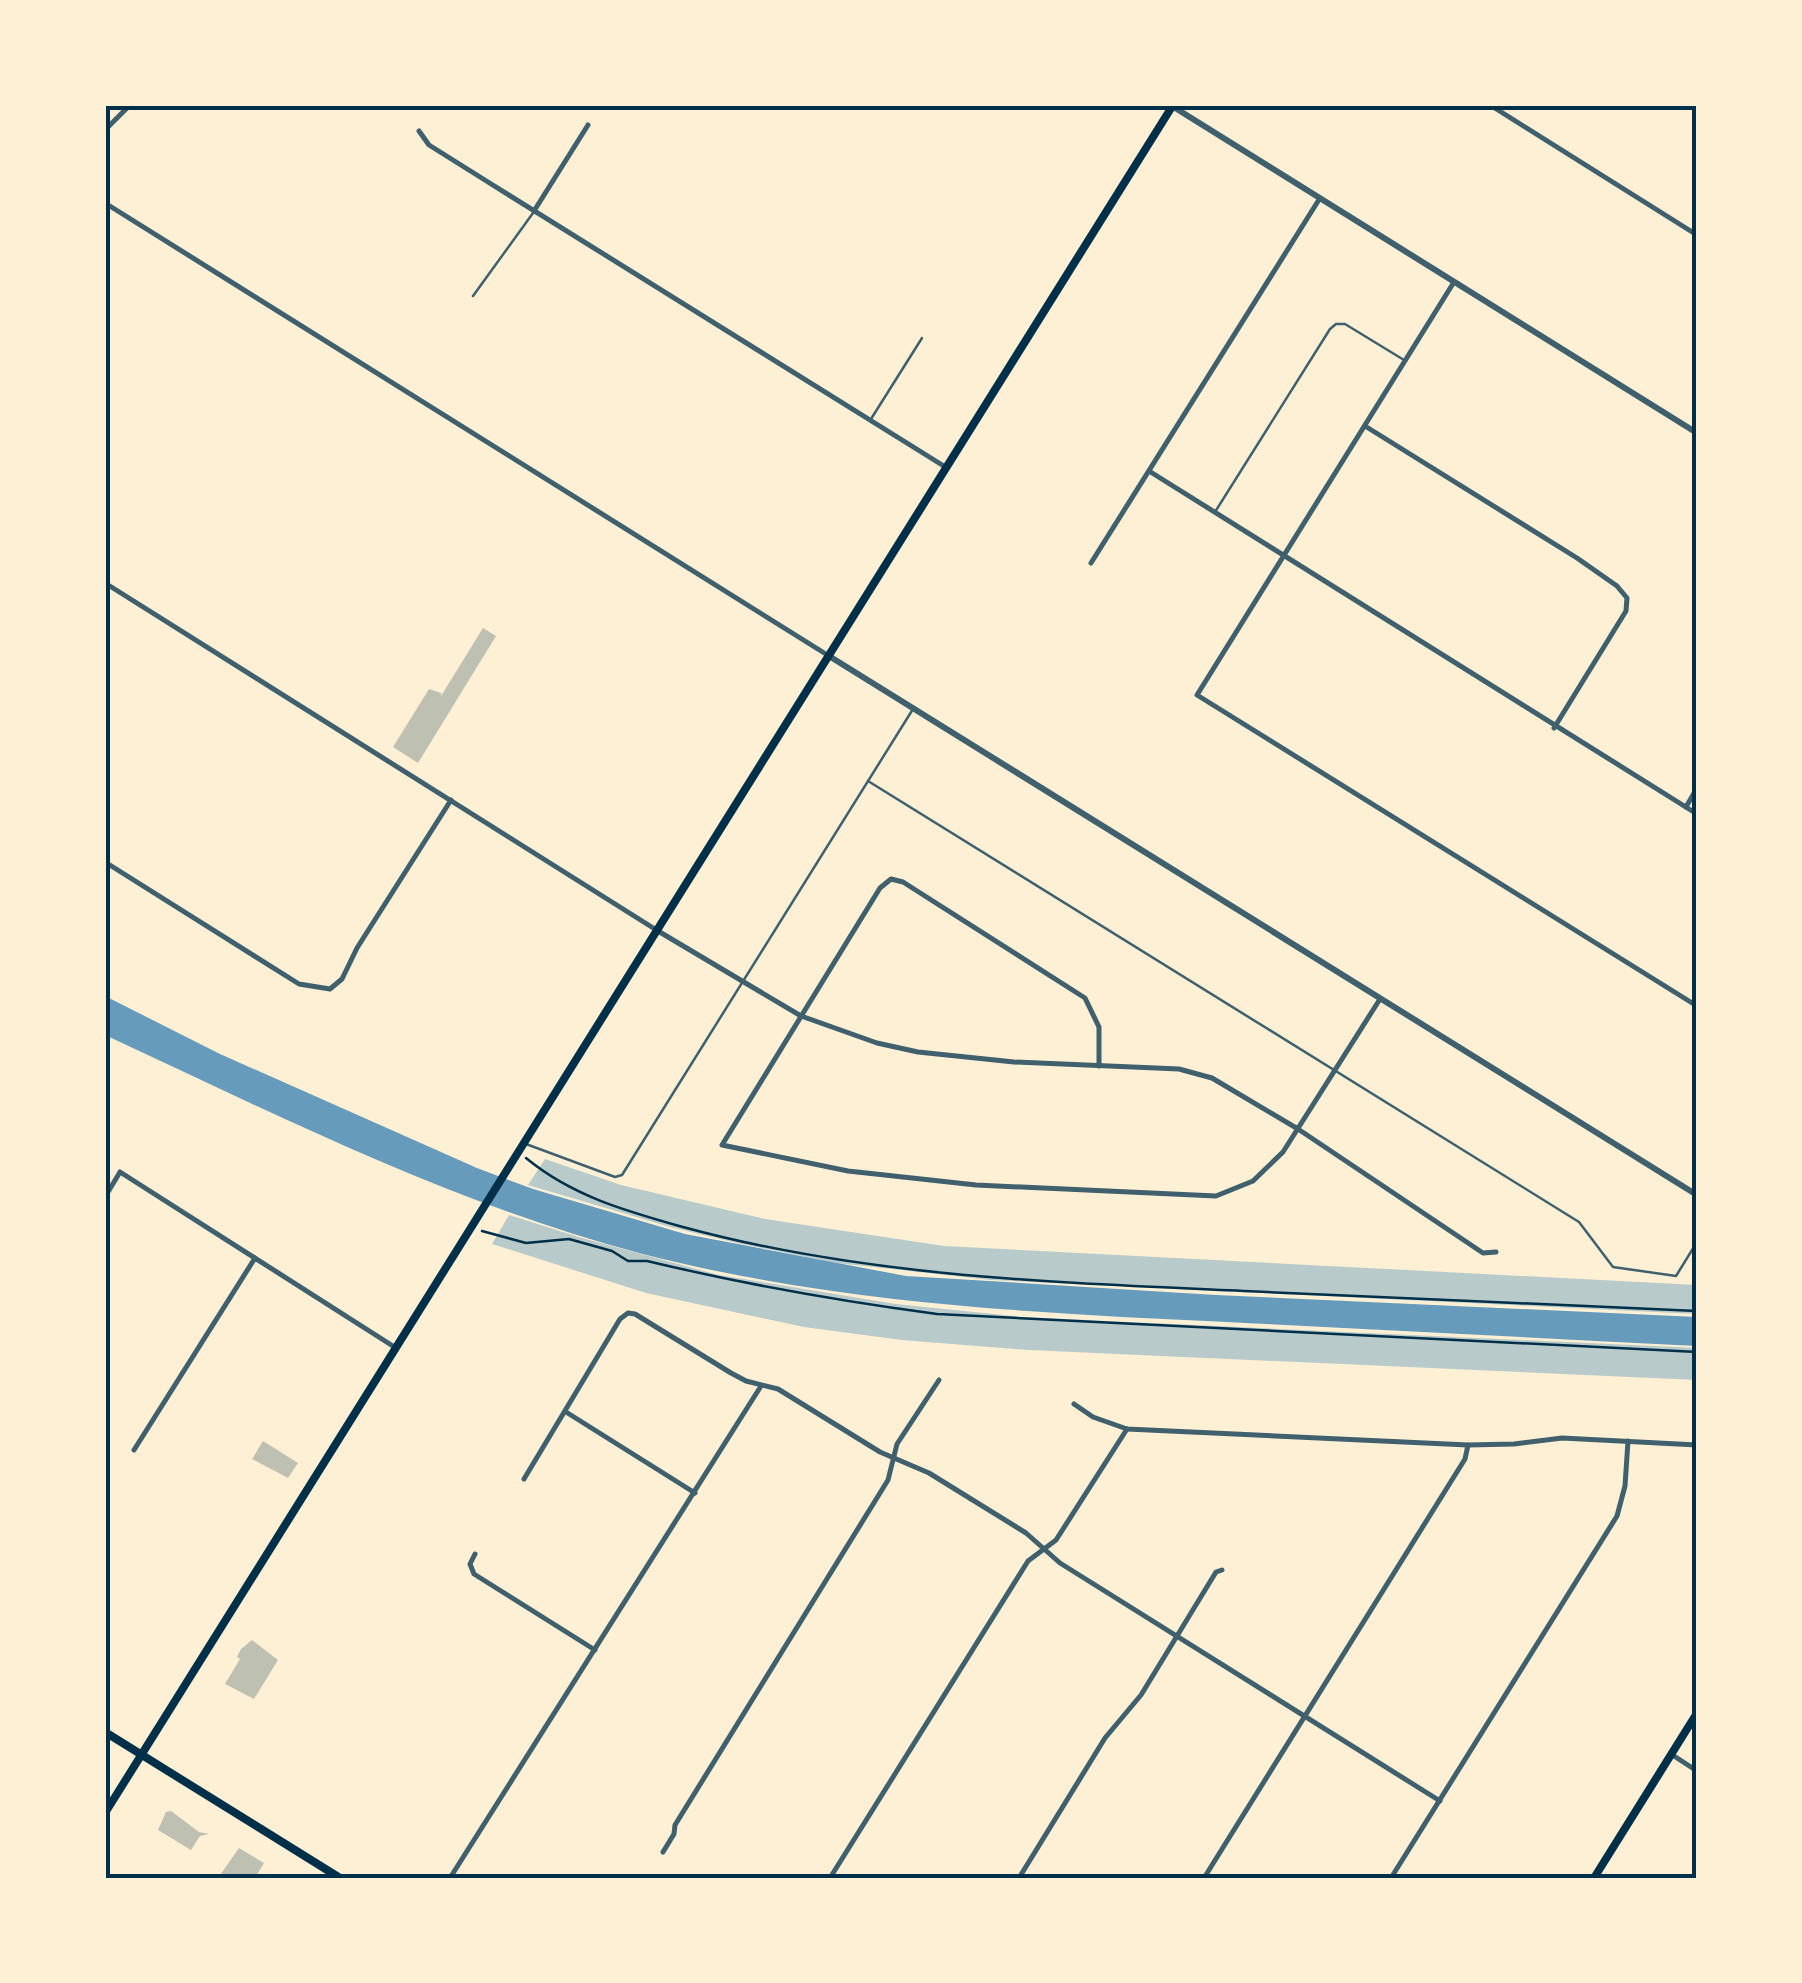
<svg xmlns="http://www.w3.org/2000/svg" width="1802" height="1983" font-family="'Archivo Narrow',sans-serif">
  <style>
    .green { fill: #b9caca }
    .water { fill: #669bbc }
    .building { fill: #bec0b2 }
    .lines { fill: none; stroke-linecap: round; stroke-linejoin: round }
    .path { stroke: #003049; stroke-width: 2.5 }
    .service { stroke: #3f606c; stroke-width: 2.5 }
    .minor { stroke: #3f606c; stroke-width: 5 }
    .tertiary { stroke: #3f606c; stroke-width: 6 }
    .secondary { stroke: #003049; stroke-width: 8 }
    .primary { stroke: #003049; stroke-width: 8 }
    .neatline { fill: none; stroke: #003049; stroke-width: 4 }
  </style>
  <rect width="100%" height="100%" fill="#fdf0d5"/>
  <g class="green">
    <path d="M 545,1159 L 621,1185 L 765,1219 L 944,1246 L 1697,1285 L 1697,1314 L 991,1280 L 837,1263 L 737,1243 L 670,1227 L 528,1185 Z"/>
    <path d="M 509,1215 L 582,1238 L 719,1275 L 896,1304 L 1022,1317 L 1697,1348 L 1697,1380 L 1029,1350 L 902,1340 L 804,1327 L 646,1293 L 492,1244 Z"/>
  </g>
  <path class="water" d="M 105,996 L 220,1054 L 477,1168 L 533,1189 L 685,1234 L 906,1276 L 1216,1295 L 1697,1317 L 1697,1346 C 1540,1338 1384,1330 1227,1322 C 1030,1313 832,1303 639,1253 C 452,1203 279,1116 105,1035 Z"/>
  <g class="building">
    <path d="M 483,628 L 496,636 L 418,763 L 393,747 L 429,689 L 441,693 L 441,696 Z"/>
    <path d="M 263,1441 L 298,1463 L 288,1478 L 252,1459 Z"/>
    <path d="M 252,1640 L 278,1660 L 254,1699 L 225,1684 L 240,1659 L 237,1657 L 241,1649 Z"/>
    <path d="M 171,1811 L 199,1832 L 209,1834 L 200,1836 L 191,1850 L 158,1830 L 166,1812 Z"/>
    <path d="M 239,1848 L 264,1863 L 255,1878 L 218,1878 Z"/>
  </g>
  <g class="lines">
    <g class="path">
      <path d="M 526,1158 C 572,1196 626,1211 683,1227 C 873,1279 1071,1283 1267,1292 C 1410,1298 1554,1305 1697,1311"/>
      <path d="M 482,1231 L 526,1243 L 569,1239 L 612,1251 L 628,1261 L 647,1261 C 743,1284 839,1301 937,1314 L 1697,1352"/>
    </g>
    <g class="service">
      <path d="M 473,296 L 533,213"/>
      <path d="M 871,419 L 922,338"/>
      <path d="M 1215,512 L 1330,329 L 1336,324 L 1345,324 L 1404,360"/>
      <path d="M 868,781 L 1579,1222 L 1613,1267 L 1676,1276 L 1697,1242"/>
      <path d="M 526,1144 L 615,1177 L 622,1175 L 913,709"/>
      <path d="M 105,1623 L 107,1619"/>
    </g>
    <g class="minor">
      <path d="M 1490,105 L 1697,235"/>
      <path d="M 105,130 L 130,105"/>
      <path d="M 419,131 L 429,145 L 488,182 L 947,468"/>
      <path d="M 105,203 L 829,656"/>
      <path d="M 534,211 L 588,125"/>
      <path d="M 1454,282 L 1197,695 L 1697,1006"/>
      <path d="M 1365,426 L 1577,558 L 1617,586 L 1627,598 L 1626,611 L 1554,728"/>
      <path d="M 1149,471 L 1697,814"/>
      <path d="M 1091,563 L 1320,198"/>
      <path d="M 105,583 L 658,931 L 801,1016 L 877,1043 L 918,1052 L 1014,1062 L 1179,1069 L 1212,1078 L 1298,1129 L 1483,1253 L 1496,1252"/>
      <path d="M 1686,807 L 1697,788"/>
      <path d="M 105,862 L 299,984 L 330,989 L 342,979 L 357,948 L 451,800"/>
      <path d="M 1099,1066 L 1099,1027 L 1085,998 L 903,882 L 891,879 L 880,888 L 722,1145 L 848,1171 L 976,1185 L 1216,1196 L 1253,1181 L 1283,1152 L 1380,999"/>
      <path d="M 105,1197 L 120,1172 L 396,1348"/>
      <path d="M 1074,1404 L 1093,1417 L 1127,1429 L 1468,1445 L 1514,1444 L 1562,1438 L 1697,1445"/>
      <path d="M 566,1412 L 695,1493"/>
      <path d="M 134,1450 L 255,1258"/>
      <path d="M 524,1479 L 620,1319 L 628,1313 L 635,1314 L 731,1373 L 746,1381 L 778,1389 L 880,1452 L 929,1473 L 1026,1533 L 1060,1563 L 1440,1801"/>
      <path d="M 475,1554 L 470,1564 L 474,1574 L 595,1650"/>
      <path d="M 1671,1754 L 1697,1771"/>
      <path d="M 663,1852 L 674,1834 L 675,1825 L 888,1480 L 897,1444 L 939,1380"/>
      <path d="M 450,1878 L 761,1386"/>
      <path d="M 830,1878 L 1028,1561 L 1056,1540 L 1127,1429"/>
      <path d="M 1019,1878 L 1105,1738 L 1141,1695 L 1216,1572 L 1222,1570"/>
      <path d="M 1204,1878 L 1465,1459 L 1468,1445"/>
      <path d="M 1391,1878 L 1617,1516 L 1625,1486 L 1628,1441"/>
    </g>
    <g class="tertiary">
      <path d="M 1172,106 L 1697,433"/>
      <path d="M 829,656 L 1697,1195"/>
    </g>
    <path class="secondary" d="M 1594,1878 L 1697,1713"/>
    <g class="primary">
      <path d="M 105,1732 L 340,1878"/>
      <path d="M 105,1813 L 1173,105"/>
    </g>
  </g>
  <rect width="1802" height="1983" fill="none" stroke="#fdf0d5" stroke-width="215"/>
  <rect x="108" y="108" width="1586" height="1768" class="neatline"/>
</svg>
